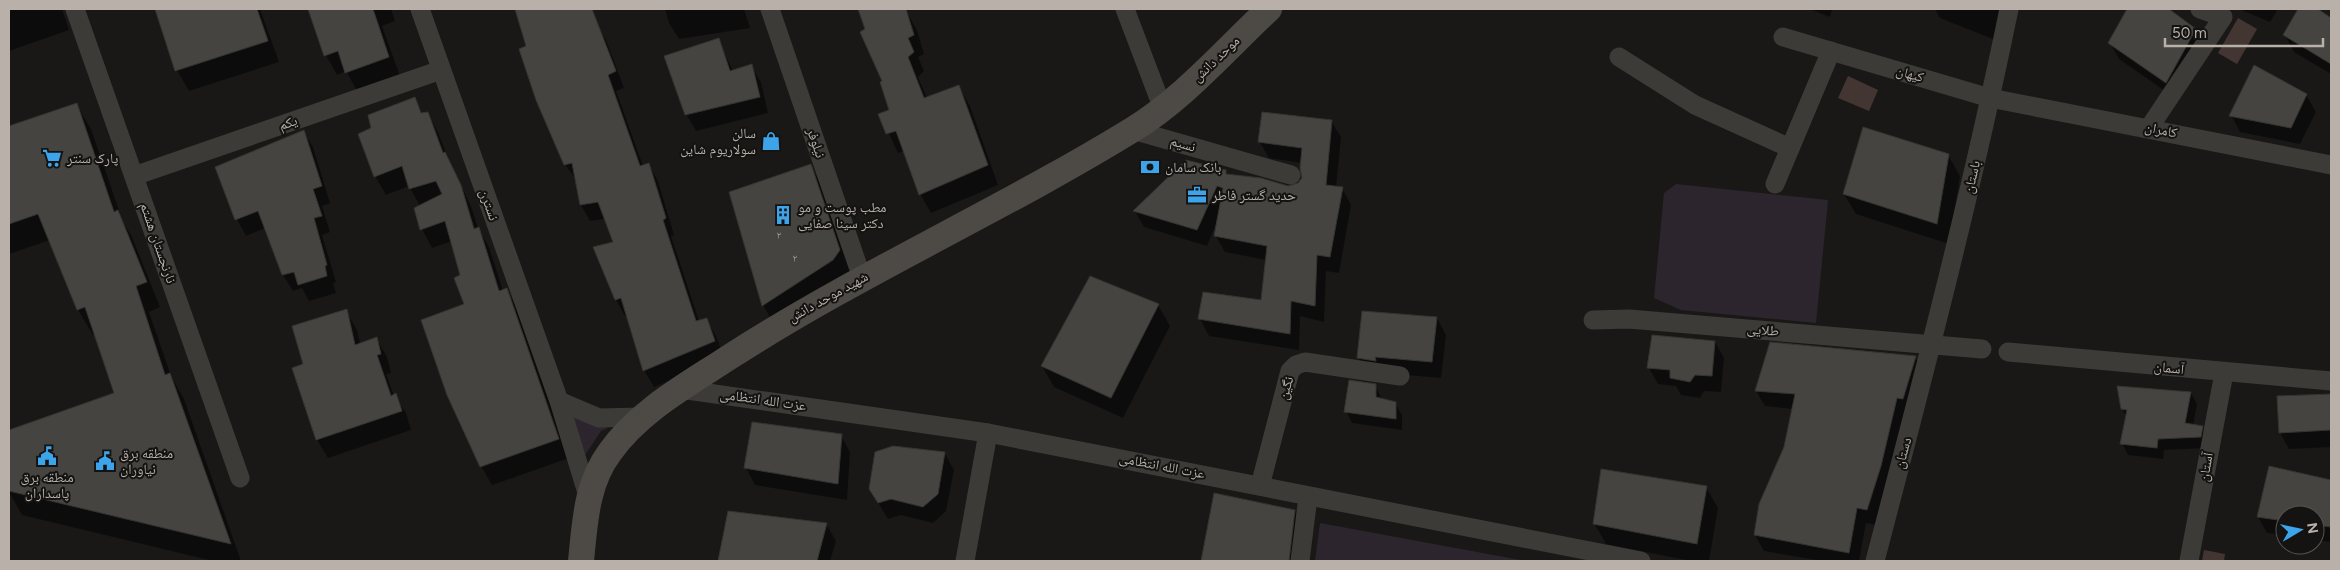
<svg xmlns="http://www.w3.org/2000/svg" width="2340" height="570" font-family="Figtree,'Noto Naskh Arabic',sans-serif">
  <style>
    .green { fill: #2d252d }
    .water { fill: #433632 }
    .shadow { fill: #0007 }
    .building { fill: #464441; stroke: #343431 }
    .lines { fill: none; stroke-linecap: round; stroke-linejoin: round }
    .street { stroke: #3d3b38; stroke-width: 19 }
    .secondary { stroke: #4d4a46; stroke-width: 26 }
    .labels { text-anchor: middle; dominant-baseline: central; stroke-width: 4; stroke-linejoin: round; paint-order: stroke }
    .number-label { font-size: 11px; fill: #9c958f }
    .street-label { font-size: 14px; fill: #b8b0a9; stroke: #141312 }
    .poi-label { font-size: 14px; fill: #b8b0a9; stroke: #141312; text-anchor: start }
  </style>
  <rect width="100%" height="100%" fill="#191817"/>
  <g class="green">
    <path d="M 1676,184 L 1828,200 L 1816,323 L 1681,310 L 1654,298 L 1664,193 Z"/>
    <path d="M 570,412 L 608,428 L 601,431 L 585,455 Z"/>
    <path d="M 1320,523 L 1526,561 L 1315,561 Z"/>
  </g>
  <g class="water">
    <path d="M 2238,18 L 2257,29 L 2237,64 L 2218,53 Z"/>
    <path d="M 1848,76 L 1878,90 L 1869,111 L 1838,98 Z"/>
    <path d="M 2204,550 L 2225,554 L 2224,561 L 2202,561 Z"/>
  </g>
  <g class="shadow">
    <path d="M 9,9 L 62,9 L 69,30 L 9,51 Z"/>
    <path d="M 157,9 L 260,9 L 279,62 L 189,91 L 177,70 Z"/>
    <path d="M 310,9 L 391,9 L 395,21 L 382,26 L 400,76 L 357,91 L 346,71 L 337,75 L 326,55 Z"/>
    <path d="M 516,9 L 584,9 L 589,25 L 596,24 L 606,40 L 624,88 L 616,91 L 643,166 L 649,165 L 658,181 L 674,235 L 671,236 L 699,321 L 706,319 L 716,336 L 724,358 L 654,387 L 644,370 L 628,315 L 625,316 L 616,300 L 595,248 L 614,242 L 605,219 L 590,221 L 581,205 L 576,180 L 565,164 Z"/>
    <path d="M 665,9 L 744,9 L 750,28 L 679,39 L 669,23 Z"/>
    <path d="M 858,9 L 903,9 L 906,11 L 917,30 L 924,54 L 918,57 L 924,71 L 918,77 L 927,98 L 959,87 L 970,106 L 998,185 L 931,213 L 920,194 L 904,151 L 898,153 L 880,114 L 891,110 L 884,82 Z"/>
    <path d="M 1809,9 L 1832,9 L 1830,17 Z"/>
    <path d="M 1935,9 L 2003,9 L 1998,41 L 1940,18 Z"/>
    <path d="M 2128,9 L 2167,9 L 2195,30 L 2205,46 L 2175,98 L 2119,59 L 2110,43 Z"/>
    <path d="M 2239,9 L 2278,9 L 2270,22 Z"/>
    <path d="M 2299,9 L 2315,9 L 2331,19 L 2331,74 L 2294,52 L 2285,35 Z"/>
    <path d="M 718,40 L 733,71 L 751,66 L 761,82 L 768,113 L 696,131 L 686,114 Z"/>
    <path d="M 2306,95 L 2316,112 L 2300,144 L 2240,132 L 2231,115 Z"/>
    <path d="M 414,99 L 423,114 L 427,113 L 438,132 L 449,161 L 471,206 L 478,228 L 489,247 L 503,291 L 506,290 L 517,308 L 569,458 L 492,485 L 481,466 L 462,276 L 452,241 L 432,248 L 422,229 L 420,206 L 409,186 L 386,195 L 375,176 L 372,129 Z"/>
    <path d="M 76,104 L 91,129 L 123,222 L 132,237 L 160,307 L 149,312 L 171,376 L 184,399 L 241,561 L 213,561 L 22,515 L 9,492 L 9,432 L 116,394 L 95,334 L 93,335 L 78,310 L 50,240 L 9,254 L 9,128 Z"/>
    <path d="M 1331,121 L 1341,137 L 1336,188 L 1342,188 L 1351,205 L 1339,273 L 1326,271 L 1324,322 L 1300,316 L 1299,350 L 1209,336 L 1200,319 L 1262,302 L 1266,260 L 1225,252 L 1215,235 L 1216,224 L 1207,246 L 1144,227 L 1135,211 L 1226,171 L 1228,176 L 1261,179 L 1295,187 L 1303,178 L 1302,163 L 1269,158 L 1259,141 Z"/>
    <path d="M 303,131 L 313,147 L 330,203 L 322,206 L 330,232 L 322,235 L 336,282 L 333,283 L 336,293 L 309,301 L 302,288 L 293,291 L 283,275 L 265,228 L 246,236 L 237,219 L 217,168 Z"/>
    <path d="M 1948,155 L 1960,176 L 1949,244 L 1856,214 L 1844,194 Z"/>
    <path d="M 810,165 L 822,186 L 852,271 L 775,326 L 763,305 L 730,193 Z"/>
    <path d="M 1158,305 L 1170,326 L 1123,418 L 1054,387 L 1042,366 Z"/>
    <path d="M 346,311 L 357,330 L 360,344 L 376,338 L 387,357 L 391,373 L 386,374 L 394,396 L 406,413 L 411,430 L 328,458 L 317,440 L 304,364 Z"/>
    <path d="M 1437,318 L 1446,335 L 1441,378 L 1384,373 L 1368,374 L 1358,358 Z"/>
    <path d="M 1715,342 L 1724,358 L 1721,392 L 1704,391 L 1700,398 L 1681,395 L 1676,386 L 1658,384 L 1649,368 Z"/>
    <path d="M 1915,357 L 1924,373 L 1876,525 L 1866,523 L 1859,561 L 1822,561 L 1764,551 L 1755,535 L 1785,447 L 1793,409 L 1765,406 L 1756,391 Z"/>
    <path d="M 1375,385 L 1382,400 L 1395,403 L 1402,415 L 1402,430 L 1352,423 L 1346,411 Z"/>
    <path d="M 2191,393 L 2197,404 L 2193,426 L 2202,427 L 2208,438 L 2207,448 L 2164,450 L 2163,459 L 2128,455 L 2122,443 L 2127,417 L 2122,409 Z"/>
    <path d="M 2331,395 L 2331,447 L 2289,449 L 2280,433 L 2278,398 Z"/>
    <path d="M 841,436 L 850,452 L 847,500 L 755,485 L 746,468 Z"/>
    <path d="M 945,454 L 954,470 L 946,511 L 933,523 L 901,515 L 888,519 L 870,489 Z"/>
    <path d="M 2270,467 L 2331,481 L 2331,542 L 2315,540 L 2315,515 L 2285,515 L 2285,535 L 2267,533 L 2258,517 Z"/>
    <path d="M 1706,487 L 1718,508 L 1709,561 L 1691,561 L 1606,544 L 1594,523 Z"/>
    <path d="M 1294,511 L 1306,531 L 1302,561 L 1202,561 L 1205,541 Z"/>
    <path d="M 729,512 L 826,524 L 836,541 L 830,561 L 719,561 Z"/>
  </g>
  <g class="building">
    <path d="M 155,9 L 257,9 L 268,41 L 175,71 Z"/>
    <path d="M 308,9 L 373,9 L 389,57 L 345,73 L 338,51 L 324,56 Z"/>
    <path d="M 515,9 L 592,9 L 616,71 L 608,75 L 640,166 L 649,163 L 666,218 L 663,220 L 696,321 L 707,318 L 715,341 L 643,371 L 621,298 L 615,300 L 593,247 L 613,242 L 598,202 L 580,205 L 572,163 L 564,165 L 536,100 L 519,49 L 526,46 Z"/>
    <path d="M 858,9 L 906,9 L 914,35 L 908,38 L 914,52 L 908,57 L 924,98 L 959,85 L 988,165 L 919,195 L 896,131 L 886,134 L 878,114 L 889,110 L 880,82 L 882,81 L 860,32 L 865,29 Z"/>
    <path d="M 2127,9 L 2169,9 L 2196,29 L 2166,83 L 2108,43 Z"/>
    <path d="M 2298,9 L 2318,9 L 2331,18 L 2331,64 L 2283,35 Z"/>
    <path d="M 719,38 L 730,71 L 752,64 L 760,97 L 685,115 L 664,56 Z"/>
    <path d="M 2254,65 L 2307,94 L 2291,128 L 2229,116 Z"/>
    <path d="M 415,97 L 421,113 L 428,112 L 443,153 L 445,152 L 461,185 L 474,229 L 479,227 L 499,291 L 507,288 L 559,439 L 480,467 L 447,395 L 421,320 L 464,304 L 454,278 L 460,275 L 445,221 L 420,230 L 414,208 L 442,194 L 436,181 L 409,189 L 402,166 L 374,177 L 358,134 L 371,128 L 368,115 Z"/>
    <path d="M 77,103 L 114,212 L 118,210 L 147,282 L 136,286 L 165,375 L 170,373 L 231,544 L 9,491 L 9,430 L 114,393 L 85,307 L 77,310 L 38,214 L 9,224 L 9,126 Z"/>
    <path d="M 1262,112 L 1332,120 L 1326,185 L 1343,187 L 1330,257 L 1317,255 L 1315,306 L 1291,301 L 1290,334 L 1198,319 L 1203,292 L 1261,300 L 1267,246 L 1214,236 L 1223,188 L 1217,186 L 1197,230 L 1133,211 L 1186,160 L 1226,170 L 1226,174 L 1261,178 L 1288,186 L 1298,183 L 1302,178 L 1300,168 L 1302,148 L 1258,142 Z"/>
    <path d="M 1863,127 L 1949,154 L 1937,224 L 1843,194 Z"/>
    <path d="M 304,130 L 322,186 L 313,189 L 322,216 L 314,218 L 327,265 L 325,266 L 327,276 L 298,285 L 294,272 L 282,275 L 258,211 L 235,220 L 215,167 Z"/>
    <path d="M 811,164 L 840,250 L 833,260 L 762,306 L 729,192 Z"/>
    <path d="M 1090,276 L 1159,304 L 1111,398 L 1041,366 Z"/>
    <path d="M 347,309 L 355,345 L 377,337 L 381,354 L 377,355 L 391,396 L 396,393 L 402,411 L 316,440 L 292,368 L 303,364 L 292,326 Z"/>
    <path d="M 1362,311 L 1437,317 L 1432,362 L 1375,357 L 1376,361 L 1357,358 Z"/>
    <path d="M 1652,335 L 1715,341 L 1712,376 L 1695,375 L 1690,382 L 1670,378 L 1670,370 L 1647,368 Z"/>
    <path d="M 1770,342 L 1916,356 L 1903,399 L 1897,398 L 1881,466 L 1867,510 L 1857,508 L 1849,553 L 1754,535 L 1759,504 L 1784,447 L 1795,394 L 1755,391 Z"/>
    <path d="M 1349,380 L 1376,384 L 1376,397 L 1396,402 L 1396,419 L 1344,412 Z"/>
    <path d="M 2117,386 L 2191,392 L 2185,423 L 2203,426 L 2201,437 L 2158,439 L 2157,448 L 2120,444 L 2127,410 L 2121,409 Z"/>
    <path d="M 2331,394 L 2331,430 L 2279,433 L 2277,396 Z"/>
    <path d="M 752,422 L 842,434 L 838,484 L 744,468 Z"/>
    <path d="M 893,446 L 945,452 L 938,494 L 923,507 L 891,499 L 878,503 L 869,489 L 875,452 Z"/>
    <path d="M 2269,466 L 2331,480 L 2331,527 L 2315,525 L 2315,515 L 2285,515 L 2285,521 L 2257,517 Z"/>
    <path d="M 1601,469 L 1707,486 L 1697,544 L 1593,524 Z"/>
    <path d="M 1214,493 L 1295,510 L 1289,561 L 1201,561 Z"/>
    <path d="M 728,511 L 827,523 L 817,561 L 718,561 Z"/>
  </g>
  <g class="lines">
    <g class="street">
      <path d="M 75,9 L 240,478"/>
      <path d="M 420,9 L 559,401 L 588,496"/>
      <path d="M 770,9 L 862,278"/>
      <path d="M 1125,9 L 1163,109"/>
      <path d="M 1783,37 L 1990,98 L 2331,165"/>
      <path d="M 1619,57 L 1695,105 L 1790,148"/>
      <path d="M 2149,128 L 2223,17 L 2200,9"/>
      <path d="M 1133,130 L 1291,175"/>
      <path d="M 134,176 L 441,70"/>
      <path d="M 1775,184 L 1831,51"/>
      <path d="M 1593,320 L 1629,319 L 1982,349"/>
      <path d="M 2008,352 L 2331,381"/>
      <path d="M 680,389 L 988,433 L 1641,561"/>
      <path d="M 559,401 L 599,418 L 642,417"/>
      <path d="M 1260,486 L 1290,371 L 1296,365 L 1305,362 L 1400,376"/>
      <path d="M 965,561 L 988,433"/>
      <path d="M 1300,561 L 1308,497"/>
      <path d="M 1875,561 C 1923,378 1971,195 2009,9"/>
      <path d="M 2189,561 L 2224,373"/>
    </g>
    <path class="secondary" d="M 581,561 C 585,523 586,484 610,452 C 639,411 687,385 728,358 C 858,274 1000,211 1132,130 C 1183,99 1225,50 1269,9"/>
  </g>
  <defs>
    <g id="shop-bare" transform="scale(1.5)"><path d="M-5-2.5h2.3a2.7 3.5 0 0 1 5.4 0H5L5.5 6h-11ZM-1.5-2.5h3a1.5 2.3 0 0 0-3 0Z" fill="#3da4ea" stroke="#141312" stroke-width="2.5" paint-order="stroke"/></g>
    <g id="supermarket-bare" transform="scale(1.5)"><path d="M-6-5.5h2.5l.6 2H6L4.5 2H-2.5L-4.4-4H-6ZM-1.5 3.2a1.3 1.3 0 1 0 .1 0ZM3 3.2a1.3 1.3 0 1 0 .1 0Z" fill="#3da4ea" stroke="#141312" stroke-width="2.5" paint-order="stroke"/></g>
    <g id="bank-bare" transform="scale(1.5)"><path d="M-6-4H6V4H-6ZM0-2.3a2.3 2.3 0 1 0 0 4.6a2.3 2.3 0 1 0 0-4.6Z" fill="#3da4ea" stroke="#141312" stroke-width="2.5" paint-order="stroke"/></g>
    <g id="office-bare" transform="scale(1.5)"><path d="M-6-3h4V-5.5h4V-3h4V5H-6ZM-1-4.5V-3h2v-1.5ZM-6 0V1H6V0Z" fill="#3da4ea" stroke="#141312" stroke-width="2.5" paint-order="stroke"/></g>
    <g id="building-bare" transform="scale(1.5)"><path d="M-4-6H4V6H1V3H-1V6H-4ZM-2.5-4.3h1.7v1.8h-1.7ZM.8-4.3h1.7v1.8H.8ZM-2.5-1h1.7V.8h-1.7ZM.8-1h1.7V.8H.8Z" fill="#3da4ea" stroke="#141312" stroke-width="2.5" paint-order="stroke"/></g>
    <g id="civic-bare" transform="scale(1.5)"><path d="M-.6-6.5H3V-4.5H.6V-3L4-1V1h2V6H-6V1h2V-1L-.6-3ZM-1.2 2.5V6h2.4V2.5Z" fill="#3da4ea" stroke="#141312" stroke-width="2.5" paint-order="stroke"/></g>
  </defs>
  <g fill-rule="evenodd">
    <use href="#shop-bare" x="771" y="141"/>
    <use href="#supermarket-bare" x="52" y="158"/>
    <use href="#bank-bare" x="1150" y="167"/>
    <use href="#office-bare" x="1197" y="195"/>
    <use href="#building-bare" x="783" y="215"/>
    <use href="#civic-bare" x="47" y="456"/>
    <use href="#civic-bare" x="105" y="461"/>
  </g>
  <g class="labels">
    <g class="number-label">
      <text x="779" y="235">۲</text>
      <text x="795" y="258">۲</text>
    </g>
    <g class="street-label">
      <text transform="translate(1216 59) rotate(-44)">موحد دانش</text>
      <text transform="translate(1910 74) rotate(16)">کیهان</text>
      <text transform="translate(288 123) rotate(-19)">یکم</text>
      <text transform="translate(2161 130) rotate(11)">کامران</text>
      <text transform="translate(816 143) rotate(71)">نیلوفر</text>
      <text transform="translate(1183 144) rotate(16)">نسیم</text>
      <text transform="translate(1972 177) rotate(-77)">باستان</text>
      <text transform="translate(489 205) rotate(71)">نسترن</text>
      <text transform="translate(158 243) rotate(71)">نارنجستان هشتم</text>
      <text transform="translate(828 297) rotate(-29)">شهید موحد دانش</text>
      <text transform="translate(1763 330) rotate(5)">طلایی</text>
      <text transform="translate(2169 368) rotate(6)">آسمان</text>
      <text transform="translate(1286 388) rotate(-74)">نگین</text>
      <text transform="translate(763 400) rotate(8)">عزت الله انتظامی</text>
      <text transform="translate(1903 453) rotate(-75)">دستان</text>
      <text transform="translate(1162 466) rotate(11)">عزت الله انتظامی</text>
      <text transform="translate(2206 467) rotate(-80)">آستان</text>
    </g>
    <g class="poi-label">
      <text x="756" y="133" text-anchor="end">سالن<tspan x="756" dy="16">سولاریوم شاین</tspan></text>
      <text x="67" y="158">پارک سنتر</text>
      <text x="1165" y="167">بانک سامان</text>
      <text x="1212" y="195">حدید گستر فاطر</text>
      <text x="798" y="207">مطب پوست و مو<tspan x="798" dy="16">دکتر سینا صفایی</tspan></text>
      <text x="120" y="453">منطقه برق<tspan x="120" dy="16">نیاوران</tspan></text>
      <text x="47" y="477" text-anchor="middle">منطقه برق<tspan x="47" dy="16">پاسداران</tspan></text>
    </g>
  </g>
  <rect width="2340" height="570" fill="none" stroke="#b8b0a9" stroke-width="20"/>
  <g transform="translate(2300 530) rotate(81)"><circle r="24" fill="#141312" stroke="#56524e"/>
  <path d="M0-4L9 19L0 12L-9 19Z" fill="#3da4ea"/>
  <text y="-8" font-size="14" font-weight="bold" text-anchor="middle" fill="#b8b0a9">N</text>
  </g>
  <path d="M2165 38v8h158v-8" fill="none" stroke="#b8b0a9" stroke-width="2.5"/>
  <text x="2172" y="38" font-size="15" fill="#b8b0a9" stroke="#141312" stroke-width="4" paint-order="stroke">50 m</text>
</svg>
